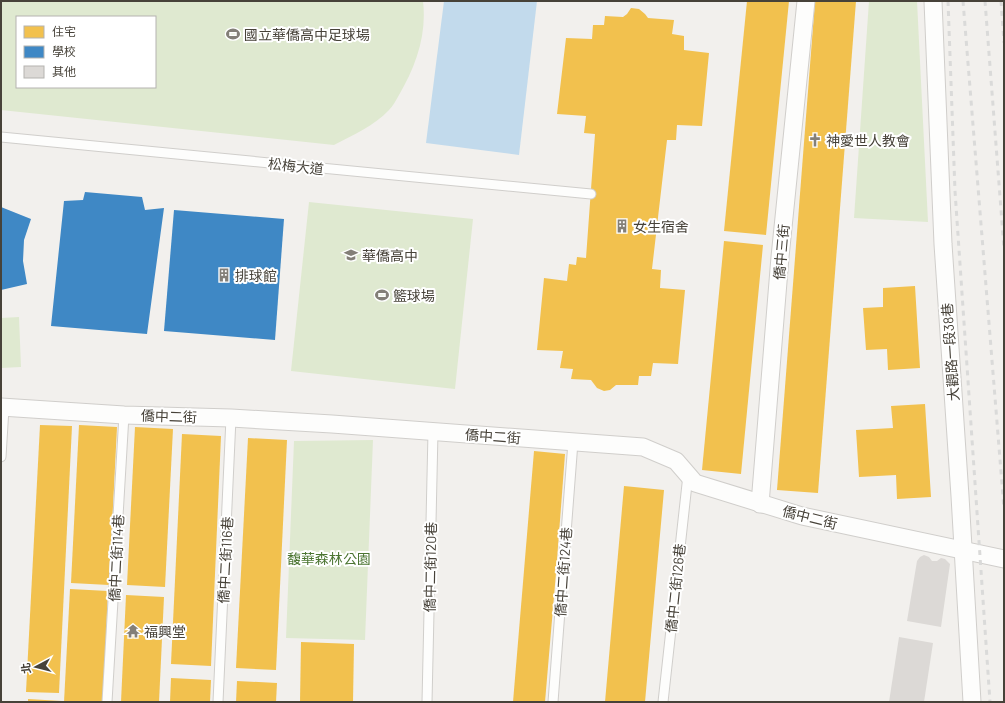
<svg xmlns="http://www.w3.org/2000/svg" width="1005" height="703" font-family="Barlow,'Noto Sans TC',sans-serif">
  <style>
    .green { fill: #dfe9d0; fill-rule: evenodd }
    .water { fill: #c2daec }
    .homes { fill: #f2c14e }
    .schools { fill: #3f88c5 }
    .building { fill: #dcd9d6 }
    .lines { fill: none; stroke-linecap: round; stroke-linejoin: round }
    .service-casing { stroke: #d0cecb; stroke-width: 11 }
    .minor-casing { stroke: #d0cecb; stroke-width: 19 }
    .service { stroke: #fdfdfc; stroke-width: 9 }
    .minor { stroke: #fdfdfc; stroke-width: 17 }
    .rail { stroke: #dadad9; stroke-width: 3; stroke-dasharray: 5 5; stroke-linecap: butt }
    .labels { text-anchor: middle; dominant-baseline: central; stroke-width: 4; stroke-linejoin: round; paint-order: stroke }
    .poi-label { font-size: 14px; fill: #474239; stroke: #fff; text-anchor: start }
    .street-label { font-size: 14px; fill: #474239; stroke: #fff }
    .park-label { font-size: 14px; fill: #4b7531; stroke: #fff }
  </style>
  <rect width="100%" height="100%" fill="#f2f0ed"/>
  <g class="green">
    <path d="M 1,1 L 423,1 C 427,35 416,66 399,95 C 396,100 393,106 389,110 C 374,126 353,135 334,145 L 1,110 ZM 17,17 L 155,17 L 155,87 L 17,87 Z"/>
    <path d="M 869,1 L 917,1 L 928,222 L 854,218 Z"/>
    <path d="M 309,202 L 473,219 L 455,389 L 291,371 Z"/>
    <path d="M 19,317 L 21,367 L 1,368 L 1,318 Z"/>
    <path d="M 373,440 L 365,640 L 286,638 L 294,441 Z"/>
  </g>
  <path class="water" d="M 444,1 L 537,1 L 519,155 L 426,143 Z"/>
  <g class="homes">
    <path d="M 747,1 L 789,1 L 766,235 L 724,231 Z"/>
    <path d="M 815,1 L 856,1 L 818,493 L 777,490 Z"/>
    <path d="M 631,8 L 639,9 L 645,14 L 648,18 L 674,20 L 672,34 L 684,36 L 684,50 L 709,53 L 702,126 L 677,125 L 676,140 L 667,140 L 652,269 L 661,270 L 660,288 L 685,290 L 678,364 L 653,363 L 651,376 L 639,376 L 638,385 L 616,385 L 610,390 L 604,391 L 597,388 L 591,380 L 571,379 L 573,369 L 560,368 L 563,351 L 537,350 L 544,278 L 567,281 L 569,264 L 576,265 L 577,257 L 586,258 L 595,134 L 584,133 L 586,116 L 557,114 L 566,38 L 592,39 L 593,25 L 604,25 L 605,16 L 623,17 L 627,14 Z"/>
    <path d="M 724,241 L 763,245 L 741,474 L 702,470 Z"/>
    <path d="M 915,286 L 920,368 L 888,370 L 887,349 L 866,350 L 863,308 L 883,307 L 883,288 Z"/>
    <path d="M 925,404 L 931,497 L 897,499 L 896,475 L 859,477 L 856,430 L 893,428 L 891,406 Z"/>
    <path d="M 40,425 L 72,426 L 59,693 L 26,692 Z"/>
    <path d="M 79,425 L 117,427 L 109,585 L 71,583 Z"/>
    <path d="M 135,427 L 173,429 L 165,587 L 127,585 Z"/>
    <path d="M 182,434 L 221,436 L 211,666 L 171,664 Z"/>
    <path d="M 248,438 L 287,440 L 276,670 L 236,668 Z"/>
    <path d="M 534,451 L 565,454 L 556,573 L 545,702 L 513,702 Z"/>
    <path d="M 624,486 L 664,490 L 645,702 L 605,702 Z"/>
    <path d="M 70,589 L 108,591 L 103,702 L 64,702 Z"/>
    <path d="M 126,595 L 164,597 L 159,702 L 121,702 Z"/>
    <path d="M 301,642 L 354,644 L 353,702 L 300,702 Z"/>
    <path d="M 171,678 L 211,680 L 210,702 L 170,702 Z"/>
    <path d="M 237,681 L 277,683 L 276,702 L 236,702 Z"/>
    <path d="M 28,699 L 62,701 L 62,702 L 28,702 Z"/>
  </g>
  <g class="schools">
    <path d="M 85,192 L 142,197 L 145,210 L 164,208 L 147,334 L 51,326 L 64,201 L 83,200 Z"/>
    <path d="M 1,207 L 31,219 L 24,240 L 23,261 L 27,284 L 1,290 Z"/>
    <path d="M 174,210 L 284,219 L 275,340 L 164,331 Z"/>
  </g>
  <g class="building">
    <path d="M 924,555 L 929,557 L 932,561 L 937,561 L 941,558 L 945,559 L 950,564 L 941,627 L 907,621 L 917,561 L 920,557 Z"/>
    <path d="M 899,637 L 933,643 L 924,702 L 889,702 Z"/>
  </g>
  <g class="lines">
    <g class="service-casing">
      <g id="service">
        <path d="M 1,137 L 591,194"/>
        <path d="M 1,457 L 4,408"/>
        <path d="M 107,702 L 124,415"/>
        <path d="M 218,702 L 231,418"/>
        <path d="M 427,702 L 433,432"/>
        <path d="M 553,702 L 573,442"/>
        <path d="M 663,702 L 688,475"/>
      </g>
    </g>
    <g class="minor-casing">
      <g id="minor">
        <path d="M 933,1 L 943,244 L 960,496 L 972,702"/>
        <path d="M 1,407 L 124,415 L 231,418 L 332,424 L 643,447 L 676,461 L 695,483 L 802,516 L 1004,559"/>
        <path d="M 760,504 L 780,257 L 806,1"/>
      </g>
    </g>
    <use href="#service" class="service"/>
    <use href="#minor" class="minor"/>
    <g class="rail">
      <path d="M 948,1 L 955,191 L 990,702"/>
      <path d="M 963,1 L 1004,509"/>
      <path d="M 985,1 L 1004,249"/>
      <path d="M 1001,1 L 1004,43"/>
    </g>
  </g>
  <defs>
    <g id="stadium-bare" transform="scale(1.08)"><path d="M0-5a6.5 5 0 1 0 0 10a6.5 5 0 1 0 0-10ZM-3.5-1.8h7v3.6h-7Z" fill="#837f78" stroke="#fff" stroke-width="2.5" paint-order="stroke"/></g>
    <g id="church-bare" transform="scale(1.08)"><path d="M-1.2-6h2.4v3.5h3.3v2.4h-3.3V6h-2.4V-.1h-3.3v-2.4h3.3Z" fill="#837f78" stroke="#fff" stroke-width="2.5" paint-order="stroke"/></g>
    <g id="building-bare" transform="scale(1.08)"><path d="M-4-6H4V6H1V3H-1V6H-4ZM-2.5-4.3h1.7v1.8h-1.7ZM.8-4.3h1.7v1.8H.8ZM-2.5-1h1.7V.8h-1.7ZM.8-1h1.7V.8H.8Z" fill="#837f78" stroke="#fff" stroke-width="2.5" paint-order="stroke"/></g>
    <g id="school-bare" transform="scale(1.08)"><path d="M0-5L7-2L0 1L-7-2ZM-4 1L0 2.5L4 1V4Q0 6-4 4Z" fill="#837f78" stroke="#fff" stroke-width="2.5" paint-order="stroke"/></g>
    <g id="temple-bare" transform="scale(1.08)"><path d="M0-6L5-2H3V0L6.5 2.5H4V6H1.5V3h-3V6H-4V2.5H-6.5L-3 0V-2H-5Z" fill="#837f78" stroke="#fff" stroke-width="2.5" paint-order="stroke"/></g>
  </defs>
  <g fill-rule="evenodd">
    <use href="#stadium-bare" x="233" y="34"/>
    <use href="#church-bare" x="815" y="140"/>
    <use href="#building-bare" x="622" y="226"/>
    <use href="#school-bare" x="351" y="255"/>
    <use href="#building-bare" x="224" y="275"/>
    <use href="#stadium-bare" x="382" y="295"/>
    <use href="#temple-bare" x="133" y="631"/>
  </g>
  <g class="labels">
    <g class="poi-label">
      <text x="244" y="34">國立華僑高中足球場</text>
      <text x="826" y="140">神愛世人教會</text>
      <text x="633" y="226">女生宿舍</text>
      <text x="362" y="255">華僑高中</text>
      <text x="235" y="275">排球館</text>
      <text x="393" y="295">籃球場</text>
      <text x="144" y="631">福興堂</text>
    </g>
    <g class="street-label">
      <text transform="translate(296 166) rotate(6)">松梅大道</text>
      <text transform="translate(781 252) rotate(-85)">僑中三街</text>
      <text transform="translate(950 352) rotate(-94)">大觀路一段38巷</text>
      <text transform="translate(169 416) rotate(2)">僑中二街</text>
      <text transform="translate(493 436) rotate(4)">僑中二街</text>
      <text transform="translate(810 517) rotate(14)">僑中二街</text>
      <text transform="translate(116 558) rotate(-87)">僑中二街114巷</text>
      <text transform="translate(225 560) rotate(-87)">僑中二街116巷</text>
      <text transform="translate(430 567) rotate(-89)">僑中二街120巷</text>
      <text transform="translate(563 572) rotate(-86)">僑中二街124巷</text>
      <text transform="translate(675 588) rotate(-84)">僑中二街126巷</text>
    </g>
    <g class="park-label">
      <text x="329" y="558">馥華森林公園</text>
    </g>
  </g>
  <rect width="1005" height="703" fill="none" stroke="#474239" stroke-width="4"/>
  <rect x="16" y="16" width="140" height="72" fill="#ffffff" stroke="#b5b3b0"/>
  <rect x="24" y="26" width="20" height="12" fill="#f2c14e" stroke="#b5b3b0"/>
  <text x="52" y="36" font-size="12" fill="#474239">住宅</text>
  <rect x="24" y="46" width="20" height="12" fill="#3f88c5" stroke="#b5b3b0"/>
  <text x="52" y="56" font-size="12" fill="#474239">學校</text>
  <rect x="24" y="66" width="20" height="12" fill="#dcd9d6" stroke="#b5b3b0"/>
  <text x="52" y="76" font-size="12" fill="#474239">其他</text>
  <g transform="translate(36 667) rotate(263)" stroke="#ffffff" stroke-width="3" paint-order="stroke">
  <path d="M0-3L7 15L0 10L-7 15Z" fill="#474239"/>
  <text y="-6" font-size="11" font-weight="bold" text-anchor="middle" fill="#474239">北</text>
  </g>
</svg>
